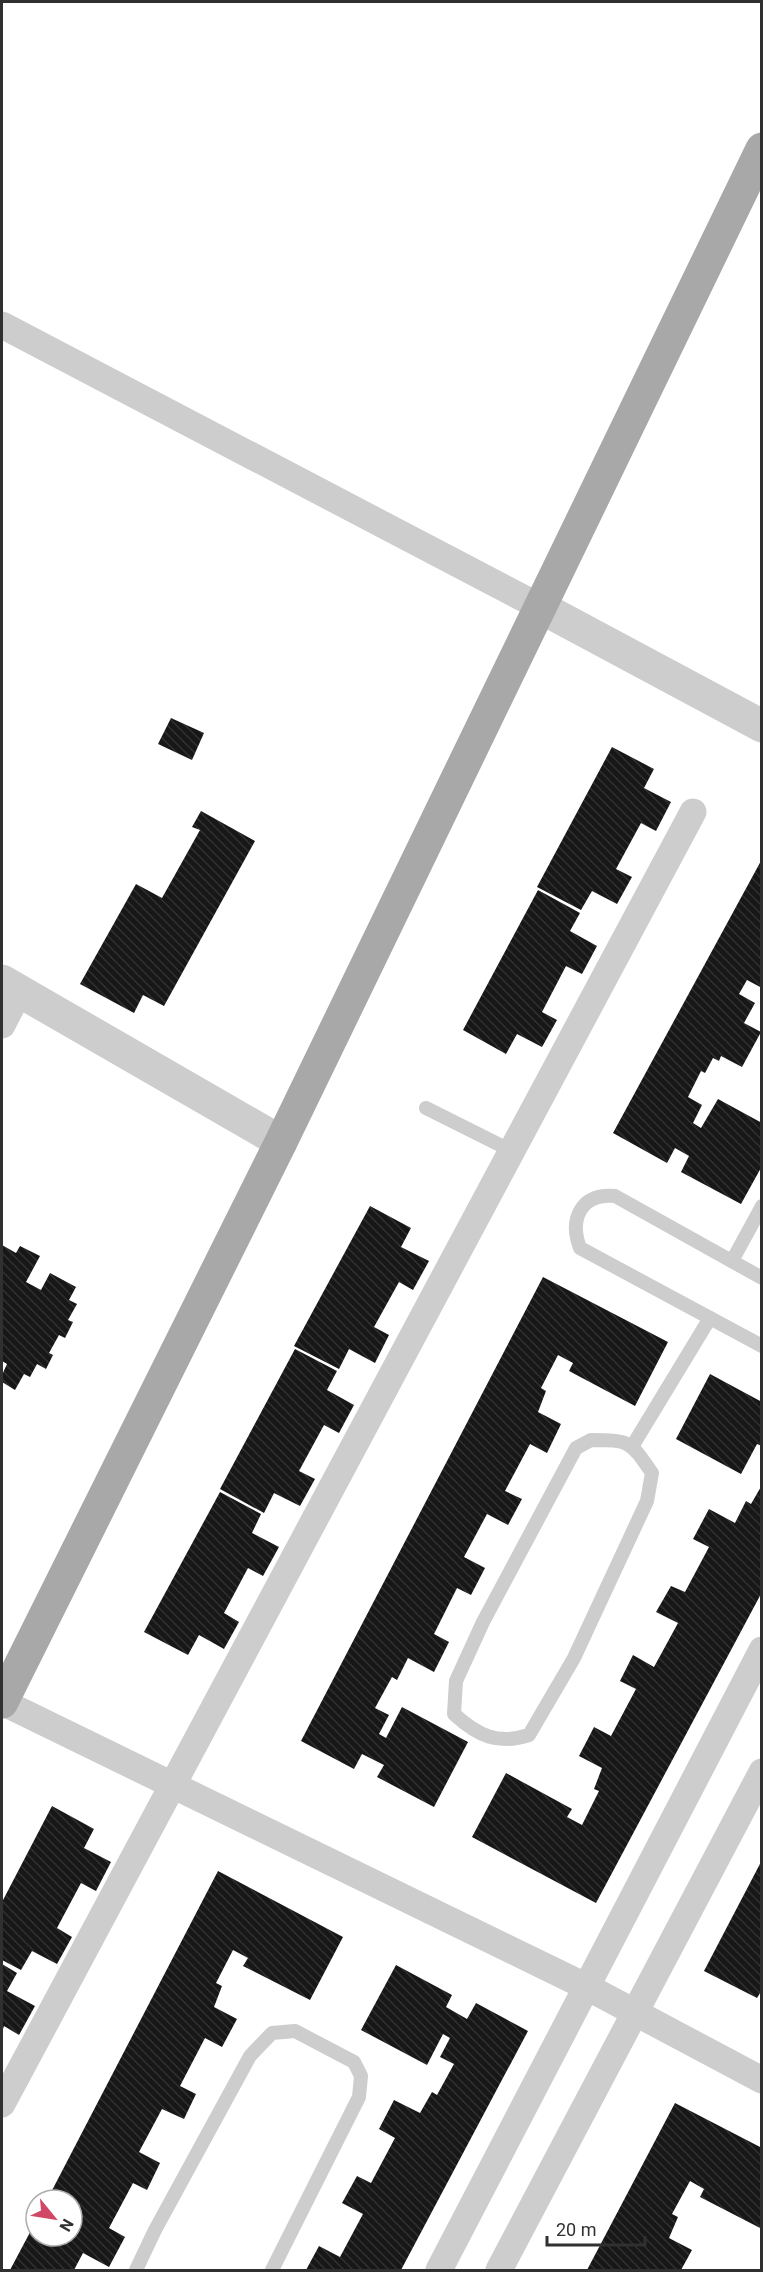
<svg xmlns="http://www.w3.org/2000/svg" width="763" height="2272" font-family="Roboto,sans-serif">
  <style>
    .building { fill: url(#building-back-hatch) }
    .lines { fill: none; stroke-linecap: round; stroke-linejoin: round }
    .service { stroke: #cdcdcd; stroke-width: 14 }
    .minor { stroke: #cdcdcd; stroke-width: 27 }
    .tertiary { stroke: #cdcdcd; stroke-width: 33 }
    .primary { stroke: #a8a8a8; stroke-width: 33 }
  </style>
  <defs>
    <pattern id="building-back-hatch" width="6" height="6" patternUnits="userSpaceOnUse" patternTransform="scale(1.5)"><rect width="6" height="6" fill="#171717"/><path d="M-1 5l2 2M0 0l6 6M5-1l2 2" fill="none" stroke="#303030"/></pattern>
  </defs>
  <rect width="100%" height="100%" fill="#fff"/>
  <g class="building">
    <path d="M 171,718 L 204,733 L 192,760 L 158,744 Z"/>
    <path d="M 612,747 L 654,769 L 644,788 L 671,802 L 656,831 L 641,823 L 616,869 L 632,877 L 617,904 L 592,891 L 581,910 L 537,887 Z"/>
    <path d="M 201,811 L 255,841 L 164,1006 L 143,995 L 134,1013 L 80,984 L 136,884 L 162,898 L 200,830 L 192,827 Z"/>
    <path d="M 762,859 L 762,988 L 747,980 L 739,994 L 755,1003 L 744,1023 L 761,1032 L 742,1067 L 721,1056 L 719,1061 L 713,1058 L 705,1073 L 701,1071 L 688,1097 L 702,1105 L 693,1123 L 701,1128 L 718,1099 L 762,1123 L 762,1166 L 741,1204 L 681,1172 L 689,1156 L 675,1148 L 667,1163 L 613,1133 Z"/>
    <path d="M 538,890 L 580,913 L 570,931 L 597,946 L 582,974 L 566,966 L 542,1012 L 557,1020 L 542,1047 L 517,1034 L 506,1054 L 463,1030 Z"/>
    <path d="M 370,1206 L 411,1228 L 401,1247 L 429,1261 L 413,1290 L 399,1282 L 374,1327 L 389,1335 L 375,1363 L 349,1349 L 339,1369 L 294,1346 Z"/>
    <path d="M 2,1245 L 16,1253 L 20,1246 L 40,1256 L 26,1282 L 41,1290 L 50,1273 L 76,1287 L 69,1300 L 77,1304 L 68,1320 L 73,1322 L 65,1338 L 59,1335 L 49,1353 L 53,1355 L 46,1369 L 37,1364 L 30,1377 L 24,1374 L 15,1390 L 2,1382 L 2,1375 L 7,1364 L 2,1361 Z"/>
    <path d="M 543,1277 L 668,1342 L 635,1406 L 569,1371 L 573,1363 L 558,1355 L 541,1388 L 546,1391 L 538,1412 L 561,1424 L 547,1453 L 530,1444 L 505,1491 L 522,1499 L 508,1525 L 487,1514 L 464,1557 L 485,1568 L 471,1595 L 457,1588 L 434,1634 L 449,1642 L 434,1672 L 408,1658 L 397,1680 L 392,1677 L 375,1708 L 389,1715 L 379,1734 L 386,1738 L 402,1707 L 468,1742 L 434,1807 L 377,1777 L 384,1765 L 362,1754 L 354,1769 L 301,1741 Z"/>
    <path d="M 295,1349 L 337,1371 L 327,1390 L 354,1405 L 339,1433 L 324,1425 L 299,1471 L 315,1479 L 300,1506 L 274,1493 L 264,1513 L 220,1489 Z"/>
    <path d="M 710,1374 L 762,1402 L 762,1446 L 757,1444 L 741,1474 L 676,1439 Z"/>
    <path d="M 762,1485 L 762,1592 L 596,1903 L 472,1837 L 506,1773 L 572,1809 L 567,1817 L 582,1825 L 599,1791 L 594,1789 L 602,1768 L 579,1756 L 594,1727 L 611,1736 L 636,1689 L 620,1681 L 633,1655 L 654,1667 L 678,1623 L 656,1612 L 671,1586 L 685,1592 L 709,1547 L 693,1539 L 709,1509 L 735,1523 L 746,1501 L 751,1504 Z"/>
    <path d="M 220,1492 L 261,1514 L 252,1533 L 279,1547 L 263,1576 L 248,1568 L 224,1613 L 239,1622 L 224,1649 L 199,1635 L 188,1655 L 144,1632 Z"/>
    <path d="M 52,1806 L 94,1829 L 84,1848 L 111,1862 L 96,1891 L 81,1883 L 57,1928 L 72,1937 L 57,1964 L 32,1951 L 21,1970 L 2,1960 L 2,1902 Z"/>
    <path d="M 762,1860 L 762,1990 L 757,1998 L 704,1971 Z"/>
    <path d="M 218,1871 L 343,1937 L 310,2000 L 243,1966 L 248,1958 L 233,1950 L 216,1983 L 222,1986 L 214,2007 L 237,2019 L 222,2047 L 205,2038 L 180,2086 L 196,2094 L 184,2119 L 162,2109 L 139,2152 L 160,2163 L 147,2190 L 133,2183 L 109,2228 L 125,2237 L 109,2267 L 83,2253 L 74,2270 L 10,2270 L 36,2221 L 36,2236 L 72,2236 L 72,2200 L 47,2200 Z"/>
    <path d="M 2,1964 L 17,1973 L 7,1991 L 35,2006 L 19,2035 L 4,2026 L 2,2032 Z"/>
    <path d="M 396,1965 L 452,1995 L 446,2007 L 467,2019 L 476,2003 L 528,2031 L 401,2270 L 306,2270 L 319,2246 L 340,2257 L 363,2214 L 342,2203 L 357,2176 L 371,2183 L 395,2138 L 379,2129 L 394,2100 L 420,2113 L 432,2092 L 437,2095 L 454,2064 L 440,2057 L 450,2038 L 443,2034 L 427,2065 L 361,2030 Z"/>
    <path d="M 675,2103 L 762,2148 L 762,2229 L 700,2197 L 704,2189 L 690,2181 L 672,2214 L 678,2217 L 669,2238 L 692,2250 L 681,2270 L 587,2270 Z"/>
  </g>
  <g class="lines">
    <g class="service">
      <path d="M 426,1108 L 512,1151"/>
      <path d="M 732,1261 L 762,1206"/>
      <path d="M 762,1278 L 615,1196 C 581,1193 569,1219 580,1248 L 762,1346"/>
      <path d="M 591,1440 C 630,1440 630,1441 652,1473 L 647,1501 L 574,1658 L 529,1735 C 498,1745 478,1736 454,1714 L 456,1681 L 483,1622 L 576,1448 Z"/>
      <path d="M 633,1445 L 710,1318"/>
      <path d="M 136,2270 L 155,2230 L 250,2056 L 272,2033 L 295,2031 L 354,2062 L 361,2076 L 359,2097 L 272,2270"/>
    </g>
    <g class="minor">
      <path d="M 2,325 L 540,607"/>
      <path d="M 2,1025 L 19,992"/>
      <path d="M 2,1702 L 587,1987 L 762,2080"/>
      <path d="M 2,2104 L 693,812"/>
      <path d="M 439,2270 L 762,1650"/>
      <path d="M 499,2270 L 762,1772"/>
    </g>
    <g class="tertiary">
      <path d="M 540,607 L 762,726"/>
      <path d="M 2,981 L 281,1142"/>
    </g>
    <path class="primary" d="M 2,1702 L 281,1142 L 762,149"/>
  </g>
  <rect width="763" height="2272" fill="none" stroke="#303030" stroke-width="6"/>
  <g transform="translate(54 2218) rotate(120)"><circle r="28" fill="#ffffff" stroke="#acacac" stroke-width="1.5"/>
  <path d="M0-4.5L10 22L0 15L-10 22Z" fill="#d14866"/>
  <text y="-9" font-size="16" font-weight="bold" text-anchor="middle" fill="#303030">N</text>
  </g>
  <path d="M547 2236v9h98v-9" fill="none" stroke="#303030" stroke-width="3"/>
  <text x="556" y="2236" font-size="18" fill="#303030" stroke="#ffffff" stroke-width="4.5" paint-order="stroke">20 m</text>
</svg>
